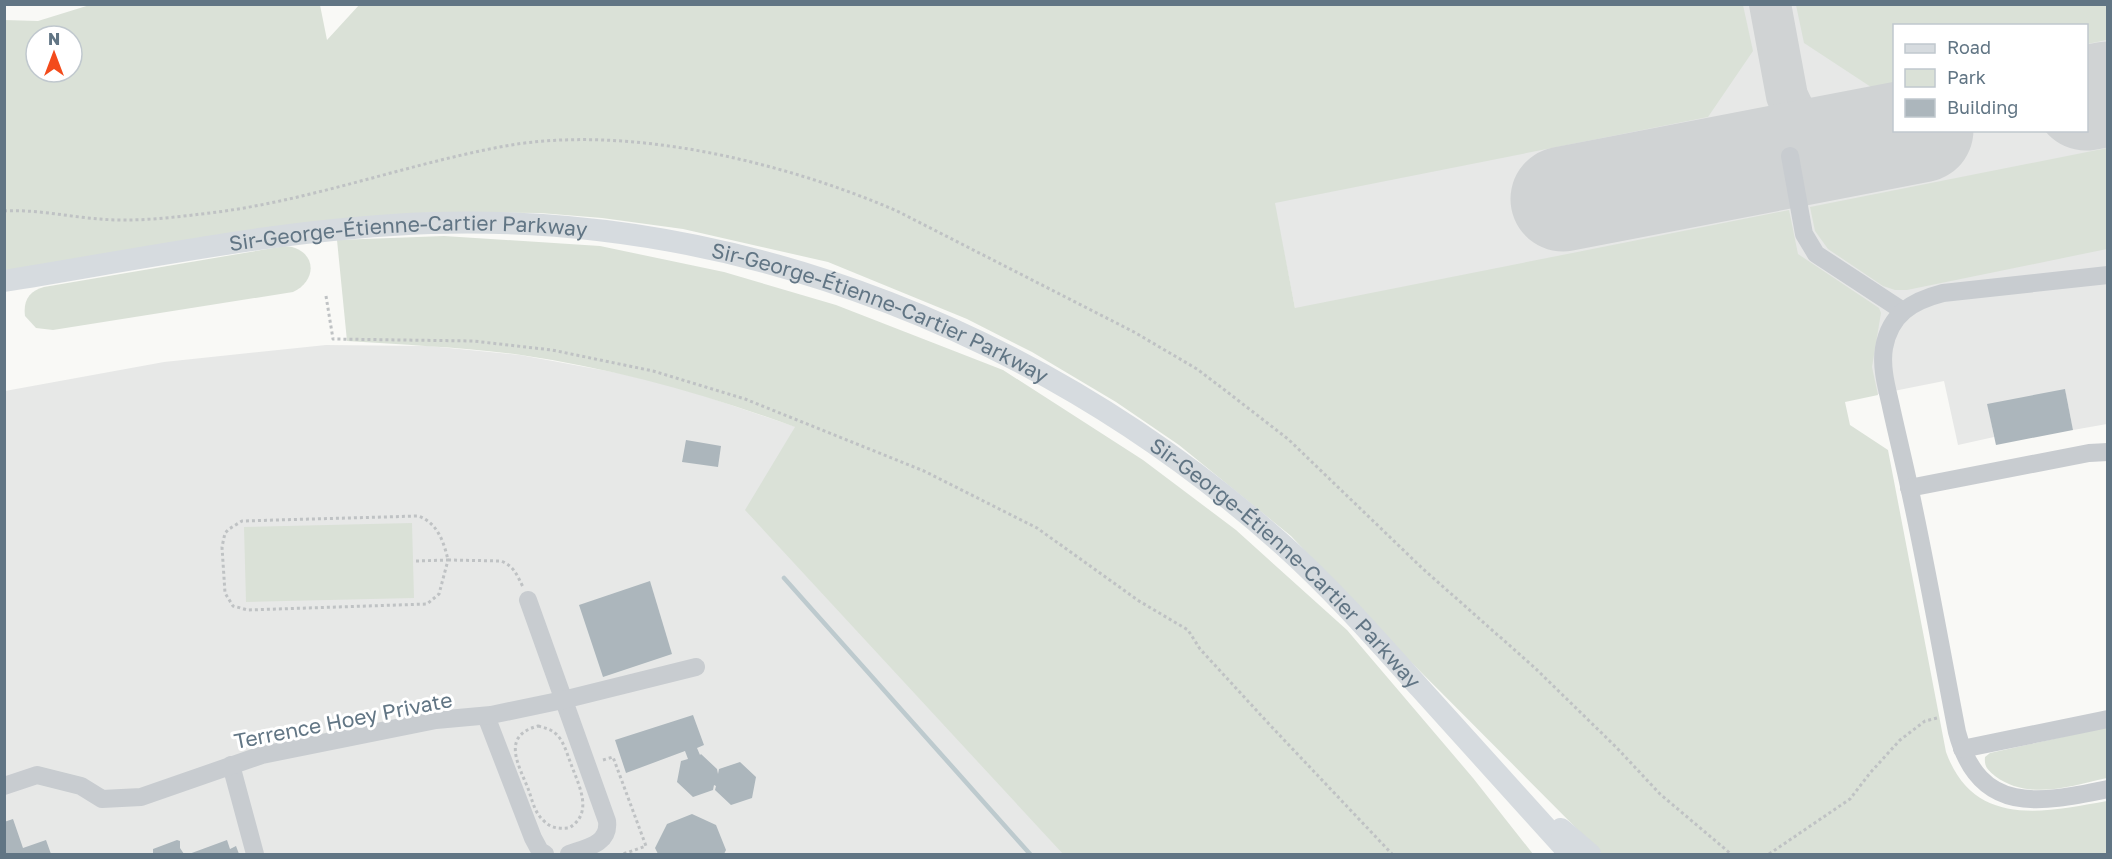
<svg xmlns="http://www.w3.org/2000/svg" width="2112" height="859" font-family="'Golos Text',sans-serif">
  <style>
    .built { fill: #e7e8e7; fill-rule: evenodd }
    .green { fill: #dae1d7; fill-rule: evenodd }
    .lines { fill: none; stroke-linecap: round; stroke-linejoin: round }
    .stream { stroke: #bdcace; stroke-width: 4.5 }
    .taxiway { stroke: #d0d3d4; stroke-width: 42 }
    .runway { stroke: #d0d3d4; stroke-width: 105 }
    .building { fill: #acb6bc }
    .path { stroke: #bfc2c4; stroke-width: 3; stroke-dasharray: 3 3; stroke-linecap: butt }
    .minor { stroke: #c8ccd0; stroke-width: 18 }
    .major { stroke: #d6dbdf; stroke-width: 22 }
    .labels { text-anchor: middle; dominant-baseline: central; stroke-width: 6; stroke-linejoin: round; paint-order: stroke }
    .street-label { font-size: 21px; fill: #617584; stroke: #fff }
  </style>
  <rect width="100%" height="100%" fill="#f9f9f6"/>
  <g class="built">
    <path d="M 1235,5 L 2107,5 L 2107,424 L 2073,430 L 2065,390 L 1988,405 L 1994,437 L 1958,445 L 1944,381 L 1435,482 L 1295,308 ZM 1894,26 L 2086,26 L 2086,130 L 1894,130 Z"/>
    <path d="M 326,345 L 429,346 L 520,355 L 618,373 L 678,387 L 796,427 L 1380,854 L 5,854 L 5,391 L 164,362 Z"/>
  </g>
  <g class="green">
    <path d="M 93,4 L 320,5 L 327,40 L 360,4 L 1743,5 L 1753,51 L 1708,117 L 1275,203 L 1295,308 L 1789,210 L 1798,254 L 1879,308 L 1881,313 L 1872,367 L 1878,395 L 1845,402 L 1850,425 L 1888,450 L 1946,752 C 1974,829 2045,812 2107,801 L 2107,854 L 1602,854 L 1391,642 L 1291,536 L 1179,445 L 1116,402 L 1032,352 L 967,319 L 828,262 L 683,229 L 602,218 L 540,213 L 432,212 L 5,272 L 4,20 L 38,21 ZM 36,36 L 72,36 L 72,72 L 36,72 Z"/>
    <path d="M 1796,5 L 2107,5 L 2107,40 L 2087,44 L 2086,26 L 1894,26 L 1894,83 L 1871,87 L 1804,43 Z"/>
    <path d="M 2107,148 L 2107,249 L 1907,290 L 1895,290 L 1883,286 L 1828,249 L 1815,231 L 1810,207 Z"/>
    <path d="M 444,236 L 600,246 L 724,272 L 836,305 L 1003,370 L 1143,460 L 1236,530 L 1347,630 L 1473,778 L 1533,854 L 1063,854 L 745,510 L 795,427 C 705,394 616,369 521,355 C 463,347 405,345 347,341 L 337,240 Z"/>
    <path d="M 285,246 C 315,248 320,279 293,292 L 53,330 L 36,328 L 25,316 C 23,301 29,291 44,287 Z"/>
    <path d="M 412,523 L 414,598 L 246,602 L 244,527 Z"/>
    <path d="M 2107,727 L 2107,778 C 2071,786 2028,801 1995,776 C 1988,770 1984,767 1985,757 L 1990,753 Z"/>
  </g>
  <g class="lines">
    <path class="stream" d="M 784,578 L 1030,854"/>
    <path class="taxiway" d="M 1770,4 L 1787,96 L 1797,117 L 1807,127 L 1819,135 L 1832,139 L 1860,142"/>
    <g class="runway">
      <path d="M 2086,98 L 2108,94"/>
      <path d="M 1563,199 L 1921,130"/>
    </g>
  </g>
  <g class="building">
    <path d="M 2065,389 L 2073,430 L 1996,445 L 1987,404 Z"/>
    <path d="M 686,440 L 721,446 L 718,467 L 682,462 Z"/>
    <path d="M 650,581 L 672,654 L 603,677 L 579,605 Z"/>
    <path d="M 693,715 L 704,745 L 697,748 L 700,755 L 701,754 L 717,769 L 718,774 L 719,769 L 740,762 L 756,777 L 752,798 L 731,805 L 715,790 L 716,786 L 714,785 L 713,790 L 693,797 L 677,782 L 681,761 L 688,759 L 685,751 L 626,773 L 615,740 Z"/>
    <path d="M 692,814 L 716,825 L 726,850 L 724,854 L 658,854 L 655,848 L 667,824 Z"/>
    <path d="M 13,819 L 23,848 L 46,840 L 51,854 L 4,854 L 4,822 Z"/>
    <path d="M 177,840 L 180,841 L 180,848 L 184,854 L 153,854 L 153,849 Z"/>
    <path d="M 227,840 L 230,849 L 236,846 L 239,854 L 189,854 Z"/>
  </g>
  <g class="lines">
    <g class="path">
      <path d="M 4,211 C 35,209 70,217 100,219 C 132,222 169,218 201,214 C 305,203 402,165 505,146 C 628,124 784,162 897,211 L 1134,332 L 1197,369 L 1226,391 L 1288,439 L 1314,464 L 1422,568 L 1535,668 L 1617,748 L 1660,794 L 1731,854"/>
      <path d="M 326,296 L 333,339 L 473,341 L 552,350 L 653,371 L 745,399 L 924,471 L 1037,528 L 1139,601 L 1188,630 L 1200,649 L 1269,724 L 1392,854"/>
      <path d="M 2107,516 L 2108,516"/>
      <path d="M 416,561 L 448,560 L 439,594 L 427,604 L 248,610 L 233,606 L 225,593 L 222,547 L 225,533 L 229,529 L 242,521 L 418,516 C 437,522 444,542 448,560 L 501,561 C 514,566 517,575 523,587"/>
      <path d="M 538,726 C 545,728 551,729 556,734 C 564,741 567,754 571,764 C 579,786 594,813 569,828 C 559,829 550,828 543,820 C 535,813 532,800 529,791 C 519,765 500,736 538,726 Z"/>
      <path d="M 603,760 L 613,757 L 646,846 L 623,854"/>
      <path d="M 1769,854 L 1850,799 L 1870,773 L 1900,740 L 1925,721 L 1937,718"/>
    </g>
    <g class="minor">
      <path d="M 1790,156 L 1804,234 L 1816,254 L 1903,311"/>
      <path d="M 2108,275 L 1943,293 C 1912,301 1890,314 1884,348 C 1881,366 1886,385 1890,402 C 1896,430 1903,458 1909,486 C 1927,568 1941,650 1957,732 C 1979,816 2040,803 2108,789"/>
      <path d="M 1909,488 L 2089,453 L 2108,452"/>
      <path d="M 528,600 L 607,821 C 610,844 586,848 569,854"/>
      <path d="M 486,716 L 533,838 L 540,851 L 545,854"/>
      <path d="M 1962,749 L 2108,719"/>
      <path d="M 231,765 L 255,854"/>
      <path d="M 4,786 L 37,775 L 81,786 L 102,799 L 141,797 L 262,755 L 436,720 L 491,715 L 563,700 L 696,667"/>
    </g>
    <g class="major">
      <path id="s1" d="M 4,281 C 146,258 288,228 431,223 C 746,213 1050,337 1283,545 C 1332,589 1376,639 1420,688 C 1470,744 1520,799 1570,854"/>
      <path d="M 1561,829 L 1590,854"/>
    </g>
  </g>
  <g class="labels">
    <g class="street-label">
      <text stroke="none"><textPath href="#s1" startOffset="408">Sir-George-Étienne-Cartier Parkway</textPath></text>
      <text stroke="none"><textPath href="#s1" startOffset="894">Sir-George-Étienne-Cartier Parkway</textPath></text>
      <text stroke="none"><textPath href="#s1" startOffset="1378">Sir-George-Étienne-Cartier Parkway</textPath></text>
      <text transform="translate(343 720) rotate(-11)">Terrence Hoey Private</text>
    </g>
  </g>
  <rect width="2112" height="859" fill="none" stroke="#617584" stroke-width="12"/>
  <rect x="1893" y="24" width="195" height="108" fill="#ffffff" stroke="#c0c8ce" stroke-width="1.5"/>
  <rect x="1905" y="44" width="30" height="9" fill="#d6dbdf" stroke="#c0c8ce" stroke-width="1.5"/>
  <text x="1947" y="54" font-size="18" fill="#617584">Road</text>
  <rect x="1905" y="69" width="30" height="18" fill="#dae1d7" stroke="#c0c8ce" stroke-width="1.5"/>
  <text x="1947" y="84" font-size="18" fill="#617584">Park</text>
  <rect x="1905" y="99" width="30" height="18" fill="#acb6bc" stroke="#c0c8ce" stroke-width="1.5"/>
  <text x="1947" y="114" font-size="18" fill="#617584">Building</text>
  <g transform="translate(54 54)"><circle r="28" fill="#ffffff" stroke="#c0c8ce" stroke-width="1.5"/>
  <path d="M0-4.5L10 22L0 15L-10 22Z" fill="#f34b1b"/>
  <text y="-9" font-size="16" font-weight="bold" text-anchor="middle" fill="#617584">N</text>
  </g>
</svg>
